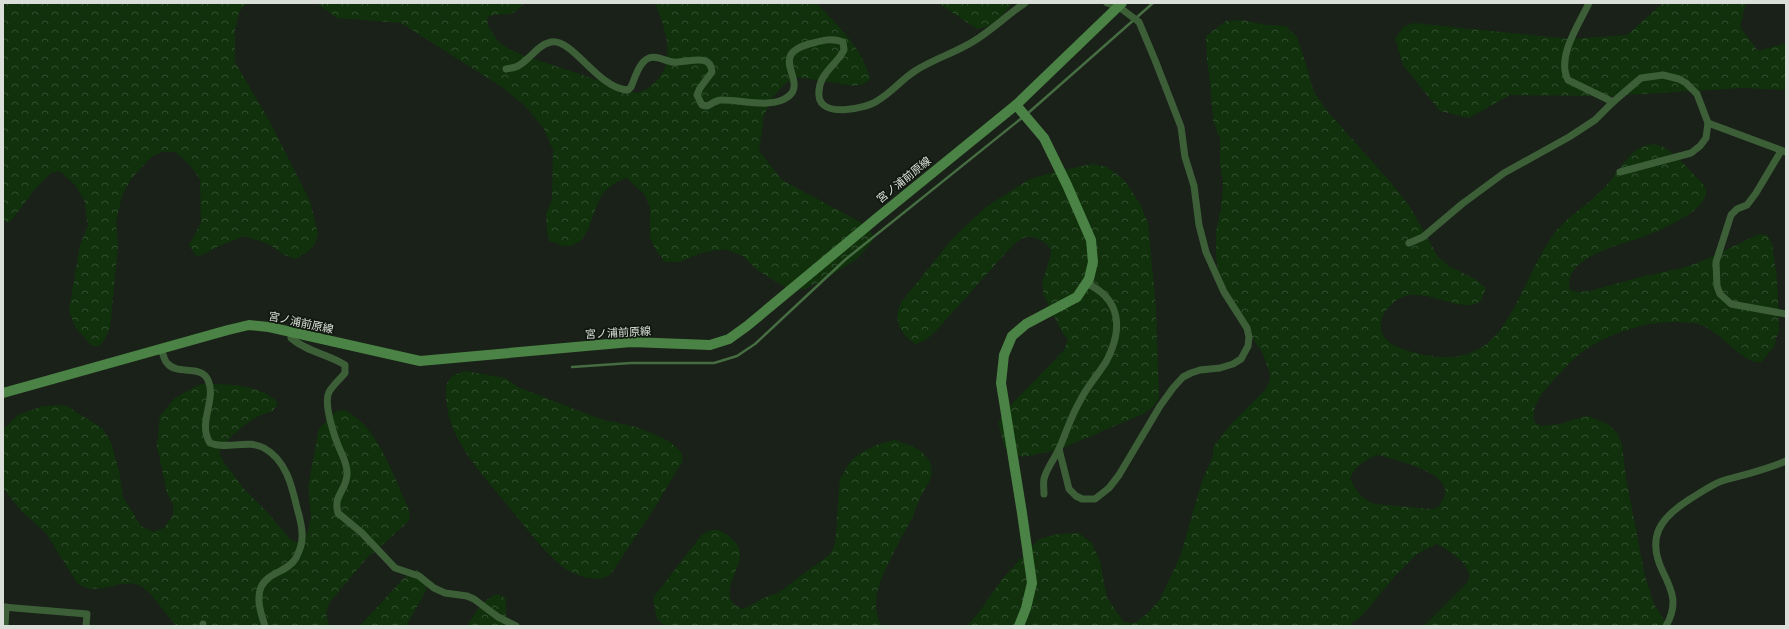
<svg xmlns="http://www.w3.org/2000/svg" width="1789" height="629" font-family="'Source Serif 4','Noto Sans JP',serif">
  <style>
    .forest { fill: url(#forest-crowns); fill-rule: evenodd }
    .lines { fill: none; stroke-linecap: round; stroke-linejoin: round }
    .stream { stroke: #466c42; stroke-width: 2.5 }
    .street { stroke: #3d5f38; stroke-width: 7 }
    .secondary { stroke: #4b8245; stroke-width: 10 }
    .labels { text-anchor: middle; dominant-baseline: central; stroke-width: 3.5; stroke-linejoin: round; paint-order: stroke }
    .street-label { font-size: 11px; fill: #dae0d9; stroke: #10180f }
  </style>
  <defs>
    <pattern id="forest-crowns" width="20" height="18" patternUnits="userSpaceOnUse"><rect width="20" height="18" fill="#10310c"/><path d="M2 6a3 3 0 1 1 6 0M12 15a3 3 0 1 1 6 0" fill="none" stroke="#324f2f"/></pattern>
  </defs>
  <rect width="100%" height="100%" fill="#192118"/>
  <g class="forest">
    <path d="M 3,3 L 247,3 L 240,10 L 235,30 L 235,62 L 271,124 L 310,201 L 318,234 L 315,244 L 307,252 L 296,259 C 281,256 278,248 265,243 C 258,240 250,238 243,236 C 234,241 226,243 217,247 C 209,251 205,256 196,256 L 189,245 L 201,223 L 200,179 L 188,163 L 175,152 L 162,152 L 151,157 L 142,167 L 131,179 L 122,196 L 116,222 L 118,246 L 110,328 L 105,339 L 99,346 L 92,346 L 76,328 L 69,311 L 80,245 L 88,225 L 84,200 L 75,185 L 61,172 L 52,172 L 36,188 L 10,222 L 3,221 Z"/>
    <path d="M 316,3 L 524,3 C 508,23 501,9 487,18 L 488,26 L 497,40 L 507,48 L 525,56 L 636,93 C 646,91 652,86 659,78 C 676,55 664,26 655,3 L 816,3 C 836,23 864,50 870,79 L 864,84 L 854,86 L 798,77 L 786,83 L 772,98 L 764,115 L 759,151 L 782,180 L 860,222 L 872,233 L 872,242 L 857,259 L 827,278 L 805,289 L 791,291 L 757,270 L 743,256 L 724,249 L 701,253 L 679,262 L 665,262 L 655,249 L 650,237 L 650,208 L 645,195 L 627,178 C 618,181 608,186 602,195 C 591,211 591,248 564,246 C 559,245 554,242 549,241 L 547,230 L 546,214 L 552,199 L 553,150 L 543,127 L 525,106 L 502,87 L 401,23 L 337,18 Z"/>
    <path d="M 938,3 L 1012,3 C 1003,16 993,27 977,29 Z"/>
    <path d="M 1663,3 L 1746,3 L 1740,27 L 1758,51 L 1786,43 L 1786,90 L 1743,88 L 1610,96 L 1510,95 L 1469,118 L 1440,111 L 1403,65 L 1395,39 L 1404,26 L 1414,23 L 1569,39 L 1627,35 Z"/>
    <path d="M 1242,20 L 1267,25 L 1286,26 L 1297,37 L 1304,58 L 1314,92 L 1327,111 L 1387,178 L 1410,207 L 1438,257 L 1449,266 L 1475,279 L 1486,288 L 1481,301 C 1478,302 1475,305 1471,305 C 1446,307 1412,281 1391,305 C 1385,311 1381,316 1381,325 C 1380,341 1396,347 1409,351 C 1507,380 1510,299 1551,238 C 1563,219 1585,207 1601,191 C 1613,180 1621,164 1633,153 C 1640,147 1652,141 1661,146 C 1674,152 1686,166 1695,176 C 1699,180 1705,185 1706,191 C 1708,211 1656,232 1640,238 C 1620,245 1561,258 1570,290 L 1577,292 L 1589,291 L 1641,277 L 1686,267 L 1707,259 L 1759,234 L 1767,235 L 1772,244 L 1777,277 L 1779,329 L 1774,347 L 1761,362 C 1742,365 1718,327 1697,324 C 1660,317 1617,329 1585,350 C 1572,359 1562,371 1552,382 C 1542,392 1531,406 1534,421 L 1540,426 L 1559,424 L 1588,416 L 1608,424 L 1618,434 L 1622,445 L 1626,478 L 1645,576 L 1654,604 L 1668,626 L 1424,626 L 1468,582 C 1475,566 1449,551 1437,544 L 1417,554 L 1395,576 L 1361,617 L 1348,626 L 967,626 L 982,608 L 1002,579 L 1039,539 L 1058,534 L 1079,533 L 1092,543 L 1100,561 L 1107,598 L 1124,622 L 1135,623 L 1149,612 L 1160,599 L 1180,557 L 1202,481 L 1213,456 L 1213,447 L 1231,424 L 1264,391 L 1270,381 L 1270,373 L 1262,352 L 1234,314 L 1221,291 L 1216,255 L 1216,232 L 1221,209 L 1223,183 L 1220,164 L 1220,139 L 1213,120 L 1210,81 L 1207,60 L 1206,36 L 1226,21 ZM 1377,455 C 1393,459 1444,471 1445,490 C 1446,496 1442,502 1438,507 L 1432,509 L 1376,504 C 1361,500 1357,491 1350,479 C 1355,465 1364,461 1377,455 Z"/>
    <path d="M 1092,164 L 1107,167 L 1124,180 L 1140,204 L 1148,223 L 1156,308 L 1159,398 L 1153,407 L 1143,414 L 1058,450 L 1023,457 L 1010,453 L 1004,446 L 999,427 L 999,421 L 1006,410 L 1064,350 L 1068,340 L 1062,332 L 1044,296 L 1042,284 L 1051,254 C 1052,243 1033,234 1023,238 C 1019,240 1016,243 1012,246 L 933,334 L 924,341 L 915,344 C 899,332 892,319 902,301 L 954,237 L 986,207 L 1028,180 L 1054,172 Z"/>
    <path d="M 465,371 L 505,378 L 518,387 L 600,419 L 636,427 L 656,435 L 669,441 L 681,452 L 683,460 L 657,504 L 613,571 C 611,573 609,576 606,577 C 596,581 580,577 571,572 C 545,556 527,528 508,506 C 483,474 449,442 446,399 C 445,382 448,376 465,371 Z"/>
    <path d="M 202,384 C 226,384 261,384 278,403 L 273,411 C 251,416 236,432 221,447 L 220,455 L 223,461 L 244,489 L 268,513 L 291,540 L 300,543 L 308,532 L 311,516 L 308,487 L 319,429 L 335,412 L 345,410 C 379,428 392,474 408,507 L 410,516 L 408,522 L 366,559 L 330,602 L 326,612 L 329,626 L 177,626 C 165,615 153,591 138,585 C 118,578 97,598 77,583 L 46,533 L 21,511 L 3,488 L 3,429 L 18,415 L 43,406 L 65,405 L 102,428 L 111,442 L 119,471 L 123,497 L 141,526 L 153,532 L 164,528 L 173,515 L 173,504 L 167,493 L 157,446 L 160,416 L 175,398 L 193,388 Z"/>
    <path d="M 894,440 C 909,444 931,452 932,470 C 932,481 924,489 920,498 C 917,505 915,512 912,518 C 901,540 875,581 876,605 C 876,612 879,620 881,626 L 665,626 L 657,619 L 653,598 L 700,537 C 705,533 710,529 717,530 C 725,531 740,544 740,552 C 742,571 713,599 743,609 L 766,597 L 778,593 L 830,554 L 835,544 L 840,479 L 850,462 L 859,454 L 876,445 Z"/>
    <path d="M 417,570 L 419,571 L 427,583 L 426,591 L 406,626 L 360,626 C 369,616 379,605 388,595 C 398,585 403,576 417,570 Z"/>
    <path d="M 498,594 L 506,599 L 506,626 L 467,626 C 475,614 483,598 498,594 Z"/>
  </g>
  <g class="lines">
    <g class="stream">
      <path d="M 1027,114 L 1153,3"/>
      <path d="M 572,367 L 631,363 L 714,363 L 737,356 L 755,344 L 846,259 L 1023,117"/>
    </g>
    <g class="street">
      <path d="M 1589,3 C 1579,24 1556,57 1568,80 L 1613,102 L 1641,78 L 1663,75 L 1679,79 L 1686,83 L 1697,94 L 1708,123 L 1706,138 L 1700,146 L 1691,153 L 1620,172"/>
      <path d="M 506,69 C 510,68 515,68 518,66 C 530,60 537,45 551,42 C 573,38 598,89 628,90 L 631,87 C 635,78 639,62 649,58 C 656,55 665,61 673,62 C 685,64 711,51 712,72 L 700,88 L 697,95 L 702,105 L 707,106 C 712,104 716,100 720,100 C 740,99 772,110 789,96 C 808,80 765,54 813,43 C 824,40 832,38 843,42 L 844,50 C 836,66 817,74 819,96 C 821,118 865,109 877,101 C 891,93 901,80 915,71 C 933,59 955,53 974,41 C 992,30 1007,15 1025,3"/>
      <path d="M 1708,123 L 1786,152"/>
      <path d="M 1781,151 L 1756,193 L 1747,205 L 1737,209 L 1731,215 L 1716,262 L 1717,286 L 1720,294 L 1731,304 L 1786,314"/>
      <path d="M 1409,243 L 1423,237 L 1462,204 L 1504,173 L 1569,137 L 1595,120 L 1613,102"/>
      <path d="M 291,331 L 291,338 C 307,352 328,354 345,365 L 345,373 C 340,379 333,385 329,392 C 323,404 335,439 341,452 C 344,459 348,467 347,475 C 346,491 333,495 338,513 L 362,533 L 395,568 L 419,576 L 434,588 L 445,593 L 467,596 L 474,599 L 498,617 L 516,626"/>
      <path d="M 161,349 C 163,353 164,360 167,363 C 177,376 201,364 208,380 C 217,400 197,423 210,443 C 228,450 247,439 264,448 C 286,460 292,486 297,508 C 300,518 303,528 302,538 C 302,545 299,552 296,558 C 288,572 268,572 261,587 C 256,599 261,614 265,626"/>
      <path d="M 1059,449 L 1069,489 L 1076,496 L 1082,499 L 1095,499 L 1109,488 L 1119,475 L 1160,406 L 1173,388 L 1183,377 L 1191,373 L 1200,370 L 1220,368 L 1233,364 L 1241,359 L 1248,346 L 1249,337 L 1247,328 L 1224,292 L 1206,252 L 1199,225 L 1194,186 L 1185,157 L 1181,127 L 1155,60 L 1139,22 L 1119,7 L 1107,3"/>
      <path d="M 1044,494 C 1044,489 1043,484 1044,479 C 1046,469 1055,458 1059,449 C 1066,433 1071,416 1080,401 C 1087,386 1099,374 1107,360 C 1123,328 1121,299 1086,283"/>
      <path d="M 3,607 L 87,614 L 86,626"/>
      <path d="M 5,626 L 6,607"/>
      <path d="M 203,626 L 203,624"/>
      <path d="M 1666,626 C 1678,605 1673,592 1663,572 C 1646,537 1660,518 1690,499 C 1700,493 1711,485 1722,481 C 1743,475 1765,470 1786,461"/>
    </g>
    <g class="secondary">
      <path d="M 1016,105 L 1044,138 L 1067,185 L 1091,240 L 1093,262 L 1089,279 L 1077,297 L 1026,324 L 1012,336 L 1004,355 L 1001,383 L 1022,513 L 1032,583 L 1026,608 L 1019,626"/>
      <path d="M 3,393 L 228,330 L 249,325 L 269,327 L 420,361 L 631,342 L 710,345 L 729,339 L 747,326 L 877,218 L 1016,105 L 1122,3"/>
    </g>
  </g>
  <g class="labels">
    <g class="street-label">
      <text transform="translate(904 180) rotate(-39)">宮ノ浦前原線</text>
      <text transform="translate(301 323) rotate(12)">宮ノ浦前原線</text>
      <text transform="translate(618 333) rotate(-3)">宮ノ浦前原線</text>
    </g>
  </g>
  <rect width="1789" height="629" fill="none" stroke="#dae0d9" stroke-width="8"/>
</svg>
